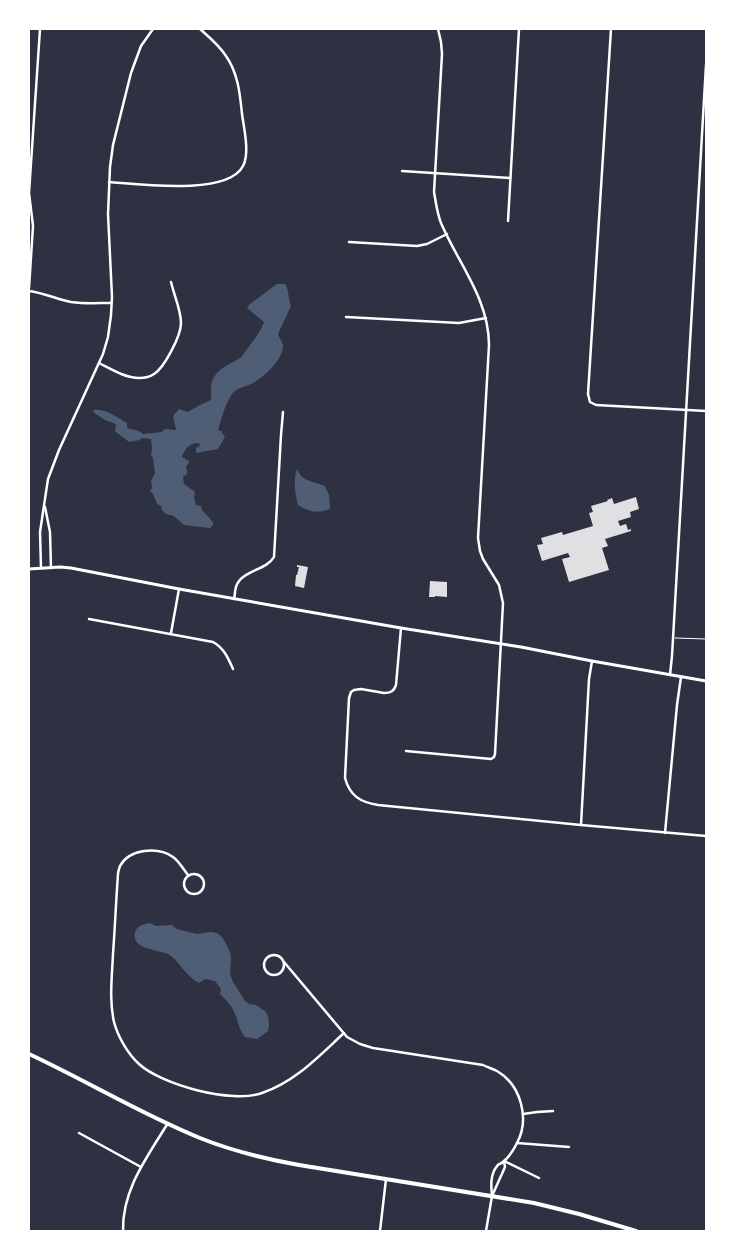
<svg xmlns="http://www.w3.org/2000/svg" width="735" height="1260" font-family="Mulish,sans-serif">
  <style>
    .water { fill: #4f5d75 }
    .building { fill: #e0e0e3 }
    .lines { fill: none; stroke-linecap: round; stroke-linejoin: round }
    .service { stroke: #fff; stroke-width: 1 }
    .minor { stroke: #fff; stroke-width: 2.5 }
    .secondary { stroke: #fff; stroke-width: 3 }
    .trunk { stroke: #fff; stroke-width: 4 }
  </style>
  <rect width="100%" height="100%" fill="#2d3142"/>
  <g class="water">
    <path d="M 277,284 L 285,284 C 289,290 288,298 291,306 L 278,334 C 279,337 282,341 283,345 C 284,359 264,377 253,383 C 246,387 237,387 232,394 C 225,404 222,418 218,430 L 221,431 L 225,437 L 218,449 L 196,453 L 196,448 L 200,446 L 199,443 C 191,442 184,449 182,457 L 189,461 L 189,463 L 186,466 L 187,474 L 183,477 L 184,484 L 195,492 L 194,498 L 196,505 L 201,506 L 202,510 L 213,522 L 213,525 L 210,528 L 184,525 L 174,516 L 166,514 L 162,510 L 161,506 L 157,504 L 153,494 L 150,491 L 152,488 L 151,481 L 155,473 L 153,458 L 151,455 L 152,448 L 151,439 L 141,438 L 140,440 L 129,442 L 115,431 L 116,424 L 105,420 L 93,412 L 94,410 C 105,408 118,418 127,423 L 127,428 L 139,431 L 143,434 L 162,432 L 165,429 L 176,430 L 173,416 L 179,409 L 188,412 L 198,406 L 211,400 C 212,390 209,386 214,377 C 220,367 231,364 240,358 C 243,356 244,352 247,349 C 254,340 260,333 264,322 L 247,308 L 250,304 Z"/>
    <path d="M 297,469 L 301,476 L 307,480 L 325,486 L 329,495 L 330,509 C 317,514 310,512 298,505 C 295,493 293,481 297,469 Z"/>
    <path d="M 150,923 L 156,926 L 172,925 L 177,929 L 197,934 L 211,932 L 217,933 L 223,938 L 230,952 L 231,959 L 230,974 L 233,982 L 245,1001 L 249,1004 L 256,1005 L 266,1012 L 268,1017 L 269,1025 L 268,1031 L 263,1035 L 257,1039 L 245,1037 C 238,1028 239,1023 235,1014 C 232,1006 226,1000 220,994 L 221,989 L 215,981 L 205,979 L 199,983 C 185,976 179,960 168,954 C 158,950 131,949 135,933 C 136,926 143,924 150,923 Z"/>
  </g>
  <g class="building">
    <path d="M 636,497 L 639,509 L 630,512 L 631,517 L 618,521 L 620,526 L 626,524 L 628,530 L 631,529 L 631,531 L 605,539 L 608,546 L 602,548 L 609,570 L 569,582 L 562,559 L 570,557 L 568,553 L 542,561 L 537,545 L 543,544 L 541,538 L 562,532 L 563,535 L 593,526 L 589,513 L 593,512 L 591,506 L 608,501 L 607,500 L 612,498 L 614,504 Z"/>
    <path d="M 297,565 L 308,567 L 304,588 L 295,586 L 296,575 L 297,575 L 299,567 L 297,567 Z"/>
    <path d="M 430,581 L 447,582 L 447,597 L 435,596 L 435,597 L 429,597 Z"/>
  </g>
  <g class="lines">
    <path class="service" d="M 675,638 L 706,639"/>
    <g class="minor">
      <path d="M 611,29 L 588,394 L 590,402 L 596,405 L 706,411"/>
      <path d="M 402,171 L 510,178"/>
      <path d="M 109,182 C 138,184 228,196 243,166 C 250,153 244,129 242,114 C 240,94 238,73 226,56 C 219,45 209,37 200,29"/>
      <path d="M 508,221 L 519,29"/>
      <path d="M 349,242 L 417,246 L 427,244 L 447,234"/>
      <path d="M 29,288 L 33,226 L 29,193 L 40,29"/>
      <path d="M 29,291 C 44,293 57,299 71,302 C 85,304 98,303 111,303"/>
      <path d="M 346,317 L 459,323 L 486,318"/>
      <path d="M 99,363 C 111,369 125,378 139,378 C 144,378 150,377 154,374 C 164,368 181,336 181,323 C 181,310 174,295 171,282"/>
      <path d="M 45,507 L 50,532 L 51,568"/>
      <path d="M 41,568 L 40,532 L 48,479 L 59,450 L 103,354 L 108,337 L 111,315 L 112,297 L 108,214 L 110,167 L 113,145 L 131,73 L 141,46 L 153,29"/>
      <path d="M 234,599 C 235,595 235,590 236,587 C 241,570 266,571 274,557 L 281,435 L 283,412"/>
      <path d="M 89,619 L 213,642 C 224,648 228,658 233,669"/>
      <path d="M 401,628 L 396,685 C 394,691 391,693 384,693 L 361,689 L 354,690 L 351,692 L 349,698 L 345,778 C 350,796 360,802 378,805 L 581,825 L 706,836"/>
      <path d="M 171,633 L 179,589"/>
      <path d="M 670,675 L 672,656 L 706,65"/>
      <path d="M 406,751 L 491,759 L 494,757 L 495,754 L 503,603 L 499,585 L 483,559 L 480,551 L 478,538 L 489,345 C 489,299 458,263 441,223 C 437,213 436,203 434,192 L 442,54 L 441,42 L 438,29"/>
      <path d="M 581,825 L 589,679 L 592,661"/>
      <path d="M 665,833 L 677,705 L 681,677"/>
      <circle cx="194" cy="884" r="10"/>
      <path d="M 188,875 C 183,869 179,861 173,857 C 158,846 129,849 120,866 C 119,869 118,872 118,874 C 116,901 115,927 113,954 C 112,977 109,1000 114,1022 C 118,1037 128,1054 139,1064 C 162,1085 232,1104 262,1093 C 295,1082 319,1056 344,1033"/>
      <circle cx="274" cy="965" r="10"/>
      <path d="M 284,962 L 347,1037 L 360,1044 L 373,1048 L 483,1065 C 487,1067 493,1069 497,1071 C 521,1085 530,1119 517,1143 C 514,1149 508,1158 503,1162 C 501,1164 499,1163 497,1166 C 490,1175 491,1186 492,1196"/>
      <path d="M 523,1114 L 537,1112 L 553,1111"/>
      <path d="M 79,1133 L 141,1167"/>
      <path d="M 517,1143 L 569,1147"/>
      <path d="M 504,1161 L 539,1178"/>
      <path d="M 123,1231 C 122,1190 147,1157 168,1123"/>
      <path d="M 380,1231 L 386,1179"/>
      <path d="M 486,1231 L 492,1196 L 505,1167 L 504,1161"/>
    </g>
    <path class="secondary" d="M 29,569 L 60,567 L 71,568 L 179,589 L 401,628 L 521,647 L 592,661 L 706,681"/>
    <path class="trunk" d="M 29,1054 C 87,1081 141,1114 200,1138 C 232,1151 266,1159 299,1165 L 534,1203 L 579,1214 L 636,1231"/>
  </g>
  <rect width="735" height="1260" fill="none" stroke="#ffffff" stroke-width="60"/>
</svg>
